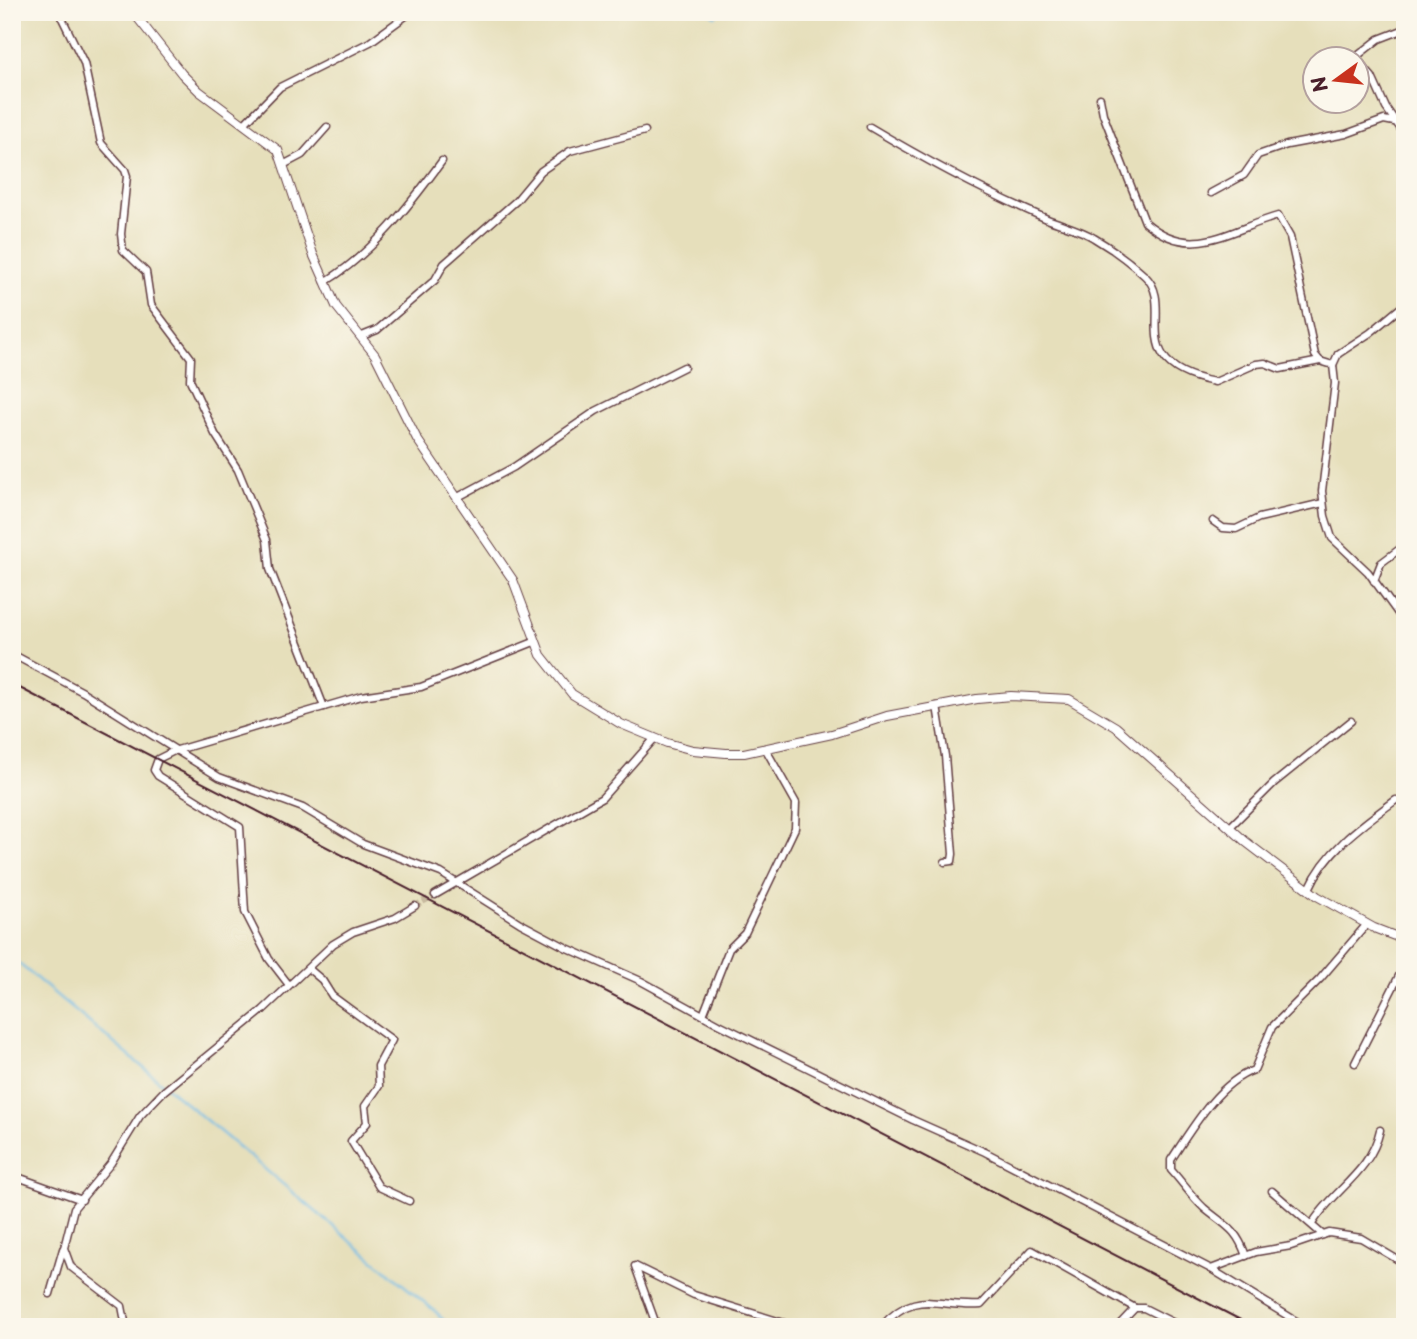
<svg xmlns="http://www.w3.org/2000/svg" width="1417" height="1339" font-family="'Playpen Sans',sans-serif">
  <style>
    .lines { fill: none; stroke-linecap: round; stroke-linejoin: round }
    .stream { stroke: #6fbce9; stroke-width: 2 }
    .minor-tunnel { stroke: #c7b99e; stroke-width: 6; stroke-dasharray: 6 3; stroke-linecap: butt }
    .minor-casing { stroke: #613c41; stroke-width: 9 }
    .tertiary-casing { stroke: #613c41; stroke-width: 10 }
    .minor { stroke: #fff; stroke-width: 6 }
    .tertiary { stroke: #fff; stroke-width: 8 }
    .rail { stroke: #4a1f2b; stroke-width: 2 }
  </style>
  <rect width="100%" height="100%" fill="#fbf7ec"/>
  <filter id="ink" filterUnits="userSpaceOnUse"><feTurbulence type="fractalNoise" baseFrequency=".0143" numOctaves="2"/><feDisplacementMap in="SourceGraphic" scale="14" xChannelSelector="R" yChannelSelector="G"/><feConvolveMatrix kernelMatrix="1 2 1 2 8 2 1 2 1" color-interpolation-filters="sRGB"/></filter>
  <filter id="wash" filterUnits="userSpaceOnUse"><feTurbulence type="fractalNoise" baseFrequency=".00686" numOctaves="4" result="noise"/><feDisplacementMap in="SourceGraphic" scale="28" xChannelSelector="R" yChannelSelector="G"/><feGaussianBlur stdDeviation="1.57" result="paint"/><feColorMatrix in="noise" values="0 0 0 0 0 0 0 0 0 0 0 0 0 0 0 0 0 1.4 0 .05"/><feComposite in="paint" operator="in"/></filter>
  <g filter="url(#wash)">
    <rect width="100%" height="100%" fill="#e6dfbb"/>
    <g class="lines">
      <g class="stream">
        <path d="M 711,12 L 715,16 L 721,12"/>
        <path d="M 12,958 L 436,1312 L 450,1327"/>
      </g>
    </g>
  </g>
  <g filter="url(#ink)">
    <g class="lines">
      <path class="minor-tunnel" d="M 415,906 L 435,895"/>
      <g class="minor-casing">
        <g id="minor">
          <path d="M 59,12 L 84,63 L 101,143 L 125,170 L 127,176 L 121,234 L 123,250 L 146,272 L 151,305 L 191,358 L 190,380 L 215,434 L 238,470 L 267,540 L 270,569 L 324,707"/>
          <path d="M 1356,57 L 1379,39 L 1405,29"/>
          <path d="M 1358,61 L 1372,77 L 1386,108 L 1405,135"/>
          <path d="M 1313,63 L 1316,63"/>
          <path d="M 1100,98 L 1103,114 L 1145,222 C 1192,262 1228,230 1278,216 L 1290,237 L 1315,355 L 1320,361 L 1333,365"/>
          <path d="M 245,123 L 280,87 L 370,42 L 411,12"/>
          <path d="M 870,127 C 927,161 985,192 1045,218 C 1061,225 1080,229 1094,238 C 1111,248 1131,263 1145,276 C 1178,307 1120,364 1215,382 L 1256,364 L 1265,363 L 1280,369 L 1320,361"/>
          <path d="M 285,164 L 302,155 L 327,127"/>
          <path d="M 1211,193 L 1244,175 L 1258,155 L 1287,145 L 1346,134 L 1384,120 L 1394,122 L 1405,117"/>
          <path d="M 325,282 C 373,253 409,206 442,161"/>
          <path d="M 1405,304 L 1370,333 L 1338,354 L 1333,365 L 1335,383 L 1322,491 L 1325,516 L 1332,538 L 1368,572 L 1405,623"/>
          <path d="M 362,336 L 377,330 L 435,280 L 444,264 L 516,201 L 541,171 L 570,151 L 645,131"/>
          <path d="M 458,497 L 514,467 L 596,411 L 684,367"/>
          <path d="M 1213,521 L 1223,528 L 1236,529 L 1259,518 L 1323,503"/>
          <path d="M 1374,581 L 1381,563 L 1405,545"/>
          <path d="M 12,654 L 83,692 L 219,777 L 303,808 L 363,844 L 441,873 L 520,923 L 567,948 L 641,981 L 719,1024 L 913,1120 L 985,1152 L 1211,1269 L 1306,1327"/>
          <path d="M 937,706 L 945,756 L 953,854 L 952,861 L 945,862"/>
          <path d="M 1405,731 L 1402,733 L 1405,737"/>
          <path d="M 1230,827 L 1274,783 L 1351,721"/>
          <path d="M 1309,889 C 1326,850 1362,825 1396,800"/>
          <path d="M 435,895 L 602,798 L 655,738"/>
          <path d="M 309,969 L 322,980 L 332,996 L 392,1040 L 378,1066 L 379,1086 L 365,1106 L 367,1123 L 351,1141 L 379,1187 L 409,1201"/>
          <path d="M 289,985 L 269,959 L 245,912 L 240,827 L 158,776 L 154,770 L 158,759 L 174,751 L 361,696 L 421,687 L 534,642"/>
          <path d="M 703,1015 L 729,949 L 745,933 L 795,828 L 796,803 L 765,748"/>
          <path d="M 1355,1063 L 1405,964"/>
          <path d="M 12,1175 L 82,1200"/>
          <path d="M 1272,1191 L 1323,1235"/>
          <path d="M 1312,1224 C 1333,1190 1371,1172 1380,1130"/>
          <path d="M 1246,1256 C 1236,1227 1224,1225 1204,1208 C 1192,1197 1182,1182 1171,1170 L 1171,1160 C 1192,1128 1219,1082 1254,1070 L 1272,1027 L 1320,979 L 1367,924"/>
          <path d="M 1211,1269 L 1256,1252 L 1291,1246 L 1329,1233 L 1361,1238 L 1405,1264"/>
          <path d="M 50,1294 L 63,1249"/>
          <path d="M 126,1327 L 122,1306 L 71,1267 L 64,1248 L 74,1208 L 111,1163 L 140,1116 L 164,1091 L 263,1010 L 333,944 L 353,932 L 395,918 L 415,906"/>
          <path d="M 657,1327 L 635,1266 L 694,1295 L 797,1327"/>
          <path d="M 881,1327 C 916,1287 936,1308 981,1305 L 1032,1250 L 1135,1308"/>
          <path d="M 1117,1327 L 1135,1308 L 1144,1308 L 1182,1327"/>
        </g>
      </g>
      <g class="tertiary-casing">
        <path id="tertiary" d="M 133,12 L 182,74 L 199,91 L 278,150 L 313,254 L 336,306 L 375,355 L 417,439 L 513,580 L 541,655 L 572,694 L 621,724 L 667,743 L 693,750 L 726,753 L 744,753 L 832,734 L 887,716 L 977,699 L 1011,696 L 1069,699 L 1116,727 L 1246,842 L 1317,896 L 1374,928 L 1405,940"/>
      </g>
      <use href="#minor" class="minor"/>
      <use href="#tertiary" class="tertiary"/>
      <path class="rail" d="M 12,684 L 1254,1327"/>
    </g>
  </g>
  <rect width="1417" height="1339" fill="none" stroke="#fbf7ec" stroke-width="42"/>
  <g transform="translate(1336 80) rotate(255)"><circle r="33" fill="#fbf7ec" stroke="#b4a19f" stroke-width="2"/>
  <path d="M0-5L12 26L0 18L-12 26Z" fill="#c8321e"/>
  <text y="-10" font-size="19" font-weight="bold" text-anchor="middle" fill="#4a1f2b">N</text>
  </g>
</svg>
